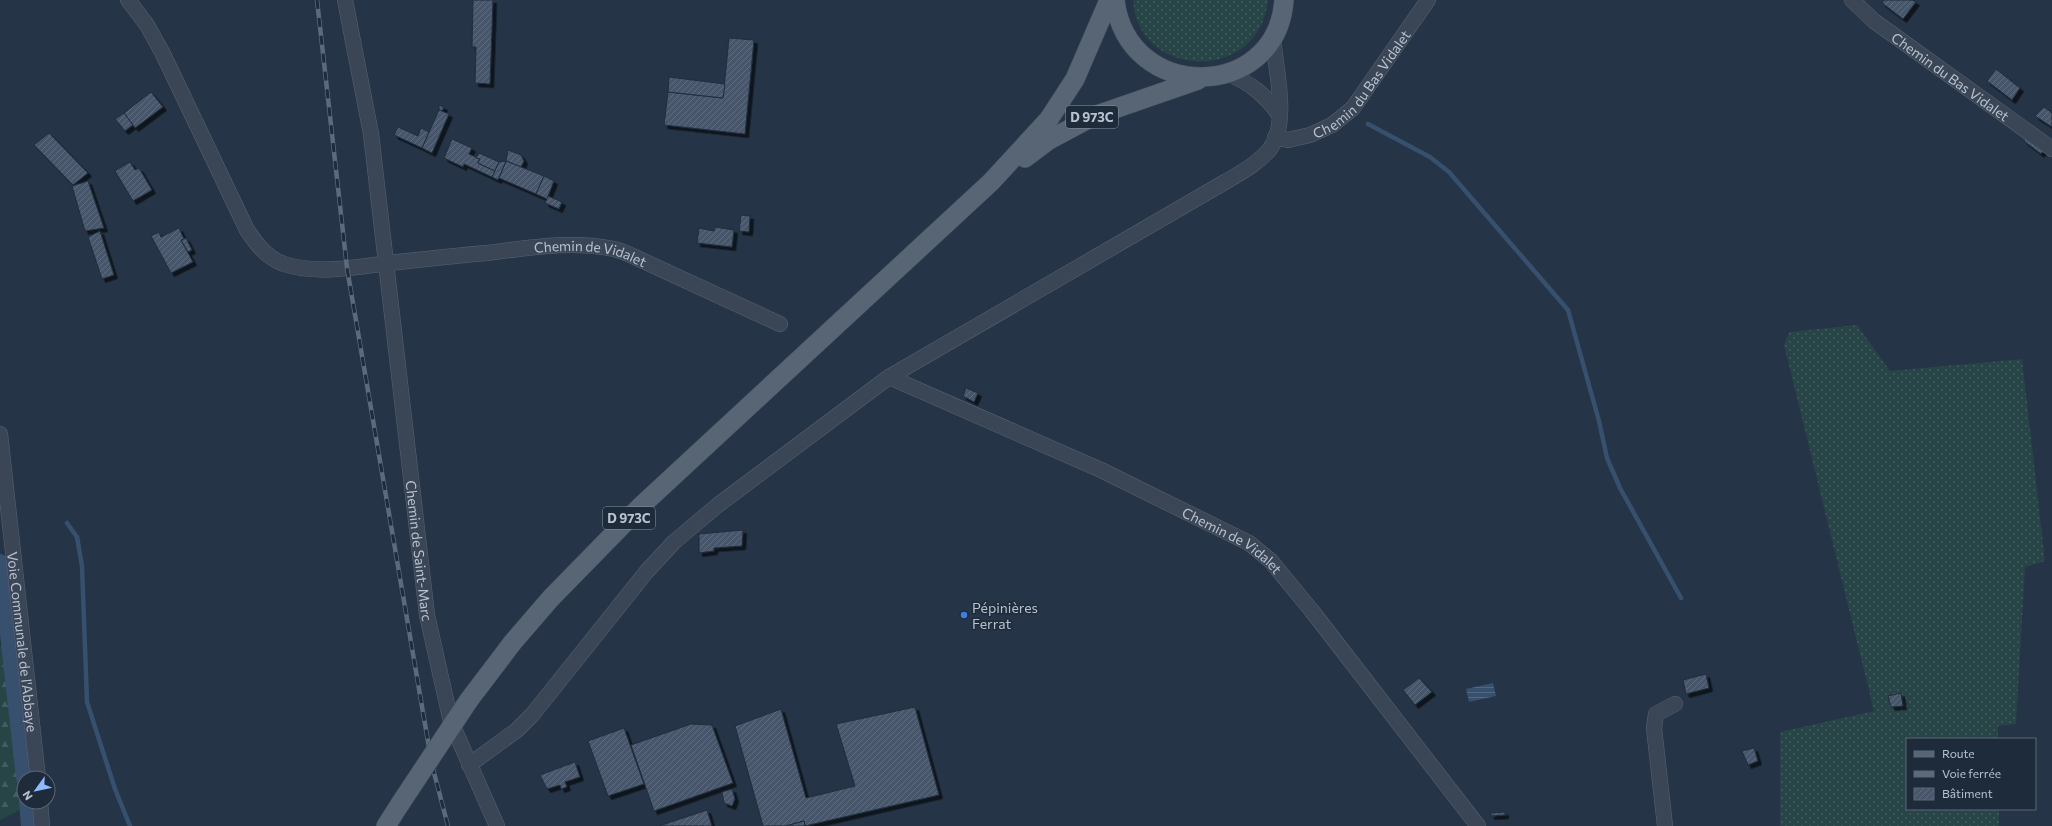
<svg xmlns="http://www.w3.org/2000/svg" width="2052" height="826" font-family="Commissioner,sans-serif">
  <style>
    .grass { fill: url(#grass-dots) }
    .forest { fill: url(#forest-firs) }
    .water { fill: url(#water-rules) }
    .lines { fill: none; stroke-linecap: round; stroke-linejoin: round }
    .stream { stroke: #37506e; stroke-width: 4.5 }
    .canal { stroke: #37506e; stroke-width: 16 }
    .building { fill: url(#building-hatch); stroke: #202d3d; filter: url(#shadow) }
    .minor-casing { stroke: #586472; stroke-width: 16 }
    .major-casing { stroke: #434f5e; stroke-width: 20 }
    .minor { stroke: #3a4655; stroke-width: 15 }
    .major { stroke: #586575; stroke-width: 19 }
    .rail-casing { stroke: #5c6a7c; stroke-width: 4.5 }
    .rail { stroke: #1e2b3b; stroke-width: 3; stroke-dasharray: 9; stroke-linecap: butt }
    .major-bridge-casing { stroke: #434f5e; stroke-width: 20; stroke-linecap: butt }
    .major-bridge { stroke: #586575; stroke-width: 19 }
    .shop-dot { fill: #3f7fe0; stroke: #1e2b3b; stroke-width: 1.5 }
    .labels { text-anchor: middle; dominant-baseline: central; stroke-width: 3; stroke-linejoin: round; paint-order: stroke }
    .shield { fill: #1e2b3b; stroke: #8a94a2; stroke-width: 1 }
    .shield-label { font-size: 13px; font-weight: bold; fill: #b8c1ce }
    .street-label { font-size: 14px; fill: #b8c1ce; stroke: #1e2b3b }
    .poi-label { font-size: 14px; fill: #b8c1ce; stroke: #1e2b3b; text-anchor: start }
  </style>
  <defs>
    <pattern id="grass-dots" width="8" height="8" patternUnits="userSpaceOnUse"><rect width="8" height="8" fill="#274447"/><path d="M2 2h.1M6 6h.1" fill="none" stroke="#445d60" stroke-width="1.8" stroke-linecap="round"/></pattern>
    <pattern id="forest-firs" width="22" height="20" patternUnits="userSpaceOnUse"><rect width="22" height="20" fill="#274447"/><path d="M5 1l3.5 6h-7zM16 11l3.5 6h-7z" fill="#445d60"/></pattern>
    <pattern id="water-rules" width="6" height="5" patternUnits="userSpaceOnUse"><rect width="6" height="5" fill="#37506e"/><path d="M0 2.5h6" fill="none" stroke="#526782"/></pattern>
    <pattern id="building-hatch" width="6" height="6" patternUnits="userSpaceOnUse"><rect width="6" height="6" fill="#47566a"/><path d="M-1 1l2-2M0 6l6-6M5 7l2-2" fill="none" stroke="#5f6c7e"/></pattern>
    <filter id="shadow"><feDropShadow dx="3.5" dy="3.5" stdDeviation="0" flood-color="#0009"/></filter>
  </defs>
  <rect width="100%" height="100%" fill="#253446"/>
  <g class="grass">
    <path d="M 1133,0 L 1268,0 C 1259,85 1137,79 1133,0 Z"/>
    <path d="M 1857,325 L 1890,371 L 2022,359 L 2045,561 L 2025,567 L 2016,724 L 1998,726 L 1998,739 L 1907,739 L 1907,809 L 1999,809 L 1999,826 L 1780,826 L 1780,732 L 1874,711 L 1784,345 L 1789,332 Z"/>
  </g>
  <path class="forest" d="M 0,646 L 6,647 L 24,808 L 0,820 Z"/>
  <path class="water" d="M 1493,683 L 1496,696 L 1469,702 L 1466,689 Z"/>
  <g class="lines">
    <g class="stream">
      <path d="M 1368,124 L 1430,157 L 1449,172 L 1568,310 L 1599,421 L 1607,458 L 1620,488 L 1681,598"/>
      <path d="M 67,523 L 77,537 L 82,566 L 87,702 L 115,789 L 130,826"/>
    </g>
    <g class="canal">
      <path d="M 0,562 L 24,778"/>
      <path d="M 27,802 L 29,826"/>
    </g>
  </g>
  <g class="building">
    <path d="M 473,0 L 493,0 L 490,84 L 475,83 L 476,47 L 472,47 Z"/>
    <path d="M 1884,0 L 1912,0 L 1916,2 L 1903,19 L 1882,3 Z"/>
    <path d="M 729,38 L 754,40 L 745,134 L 664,125 L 668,92 L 723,98 Z"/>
    <path d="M 1996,69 L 2020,88 L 2012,100 L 1987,81 Z"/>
    <path d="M 669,77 L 725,84 L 723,98 L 668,92 Z"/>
    <path d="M 151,92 L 163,107 L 135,128 L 124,113 Z"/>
    <path d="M 439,105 L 444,107 L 442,111 L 439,110 Z"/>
    <path d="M 2044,107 L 2052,113 L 2052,127 L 2035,116 Z"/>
    <path d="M 439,110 L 449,114 L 432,153 L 422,148 Z"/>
    <path d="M 124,113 L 133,125 L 125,131 L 115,119 Z"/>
    <path d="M 398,127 L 418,136 L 421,128 L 429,132 L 422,148 L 394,135 Z"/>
    <path d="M 49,133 L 88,173 L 73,185 L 34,145 Z"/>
    <path d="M 2030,134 L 2046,146 L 2041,154 L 2024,141 Z"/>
    <path d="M 452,139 L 472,148 L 469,154 L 480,159 L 478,163 L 495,171 L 492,177 L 464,164 L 463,167 L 444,158 Z"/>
    <path d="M 508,150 L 521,155 L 524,161 L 521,167 L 506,161 Z"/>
    <path d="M 479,153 L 499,162 L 495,171 L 478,163 L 480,159 L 476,158 Z"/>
    <path d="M 506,161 L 544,176 L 536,194 L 499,178 Z"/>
    <path d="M 506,161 L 498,180 L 492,177 L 499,162 Z"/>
    <path d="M 130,162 L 135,170 L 139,168 L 152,190 L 133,201 L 115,171 Z"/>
    <path d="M 544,176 L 554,181 L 547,199 L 536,194 Z"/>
    <path d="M 88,181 L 104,228 L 85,231 L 72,186 Z"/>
    <path d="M 548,196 L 562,202 L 559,209 L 545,203 Z"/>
    <path d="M 741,215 L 750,216 L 749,232 L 739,231 Z"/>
    <path d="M 715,227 L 734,230 L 732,247 L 697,243 L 699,228 L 714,231 Z"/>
    <path d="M 179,228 L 184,239 L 181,240 L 193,262 L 171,273 L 151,236 L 159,232 L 161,237 Z"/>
    <path d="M 100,231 L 114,275 L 102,279 L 88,237 Z"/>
    <path d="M 186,238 L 192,250 L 188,252 L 181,240 Z"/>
    <path d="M 966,388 L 978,393 L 974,402 L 963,396 Z"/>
    <path d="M 743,530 L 742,546 L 714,548 L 714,551 L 699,553 L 699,534 Z"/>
    <path d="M 1706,674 L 1709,688 L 1686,694 L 1683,680 Z"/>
    <path d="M 1419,678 L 1432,692 L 1415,705 L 1403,690 Z"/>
    <path d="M 1901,693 L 1903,706 L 1891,707 L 1888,696 Z"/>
    <path d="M 915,707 L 939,795 L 805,826 L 804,821 L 786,826 L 763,826 L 735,726 L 781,709 L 806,798 L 855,786 L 836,724 Z"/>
    <path d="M 691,724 L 712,725 L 733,783 L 654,811 L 631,745 Z"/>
    <path d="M 624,728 L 644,784 L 608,796 L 588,741 Z"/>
    <path d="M 1754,748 L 1758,761 L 1748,765 L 1742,751 Z"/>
    <path d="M 575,762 L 580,777 L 565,782 L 567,787 L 561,789 L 560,785 L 547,789 L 540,775 Z"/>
    <path d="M 732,789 L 735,799 L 732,806 L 724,803 L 722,792 Z"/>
    <path d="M 707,810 L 712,826 L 659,826 Z"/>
    <path d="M 1505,812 L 1505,815 L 1491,816 L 1491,813 Z"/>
    <path d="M 804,821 L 805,826 L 786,826 Z"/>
  </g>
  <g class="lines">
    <g class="minor-casing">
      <g id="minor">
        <path id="s1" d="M 128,0 L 147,25 L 163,54 L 247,230 C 257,245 267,258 284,264 C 315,274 350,268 381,264 C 416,260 451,256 487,253 C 528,248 572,240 614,249 C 622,251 631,255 639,259 L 780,324"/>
        <path id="s2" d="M 345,0 L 371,134 L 427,615 L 451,722 L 497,826"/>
        <path id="s3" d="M 1852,0 L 1874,21 L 2052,149"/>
        <path d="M 1227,73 C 1250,83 1266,95 1280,116"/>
        <path id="s4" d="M 1275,137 L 1288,140 L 1310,135 L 1332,125 L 1353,108 L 1428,0"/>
        <path id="s5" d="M 889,377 L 1101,470 L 1249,543 L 1271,561 L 1312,611 L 1478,826"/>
        <path id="s6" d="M 0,434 L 38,778"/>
        <path d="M 469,765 L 517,730 L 532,715 L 647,571 L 674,542 L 718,505 L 889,377 L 1225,182 C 1240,173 1259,163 1270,149 C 1290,121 1275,68 1273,37"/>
        <path d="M 40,802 L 42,826"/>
        <path d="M 1665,826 L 1654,728 L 1656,714 L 1675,704"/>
      </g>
    </g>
    <g class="major-casing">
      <g id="major">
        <path d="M 1115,0 C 1127,103 1277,102 1284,0"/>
        <path d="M 1025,158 L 1049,140 L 1094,116 L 1198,80"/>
        <path d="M 469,700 L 513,642 L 551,598 L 641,506 L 991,182 L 1049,119 L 1075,79 L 1109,0"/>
        <path d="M 386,826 L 400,804"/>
      </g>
    </g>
    <use href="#minor" class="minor"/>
    <use href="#major" class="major"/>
    <g class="rail-casing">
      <path id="rail" d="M 317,0 L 347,268 L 432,765 L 448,826"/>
    </g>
    <use href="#rail" class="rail"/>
    <g class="major-bridge-casing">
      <path id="major-bridge" d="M 400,804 L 469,700"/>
    </g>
    <use href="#major-bridge" class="major-bridge"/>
  </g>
  <circle class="shop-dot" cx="964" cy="615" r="4"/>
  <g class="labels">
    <g class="shield">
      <rect x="1066" y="106" width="52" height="22" rx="3"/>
      <rect x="603" y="507" width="52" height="22" rx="3"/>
    </g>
    <g class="shield-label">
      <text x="1092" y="117">D 973C</text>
      <text x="629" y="518">D 973C</text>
    </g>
    <g class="street-label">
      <text stroke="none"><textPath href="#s3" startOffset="125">Chemin du Bas Vidalet</textPath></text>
      <text stroke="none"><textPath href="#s4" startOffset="110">Chemin du Bas Vidalet</textPath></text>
      <text stroke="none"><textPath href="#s1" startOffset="620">Chemin de Vidalet</textPath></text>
      <text stroke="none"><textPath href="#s5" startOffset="381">Chemin de Vidalet</textPath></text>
      <text stroke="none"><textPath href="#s2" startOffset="556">Chemin de Saint-Marc</textPath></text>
      <text stroke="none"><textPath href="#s6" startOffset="209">Voie Communale de l'Abbaye</textPath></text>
    </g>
    <g class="poi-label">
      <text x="972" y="607">Pépinières<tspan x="972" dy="16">Ferrat</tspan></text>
    </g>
  </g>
  <rect x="1906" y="738" width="130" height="72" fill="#1e2b3b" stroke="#5c6776"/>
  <rect x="1914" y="751" width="20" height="6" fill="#586575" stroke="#5c6776"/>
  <text x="1942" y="758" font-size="12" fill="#b8c1ce">Route</text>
  <rect x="1914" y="771" width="20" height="6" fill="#5c6a7c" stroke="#5c6776"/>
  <text x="1942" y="778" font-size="12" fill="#b8c1ce">Voie ferrée</text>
  <rect x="1914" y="788" width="20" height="12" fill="url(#building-hatch)" stroke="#5c6776"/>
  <text x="1942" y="798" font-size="12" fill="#b8c1ce">Bâtiment</text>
  <g transform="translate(36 790) rotate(237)"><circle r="19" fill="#1e2b3b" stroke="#5c6776"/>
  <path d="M0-3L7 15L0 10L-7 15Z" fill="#8cbbff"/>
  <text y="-6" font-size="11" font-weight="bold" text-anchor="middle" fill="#b8c1ce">N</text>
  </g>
</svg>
